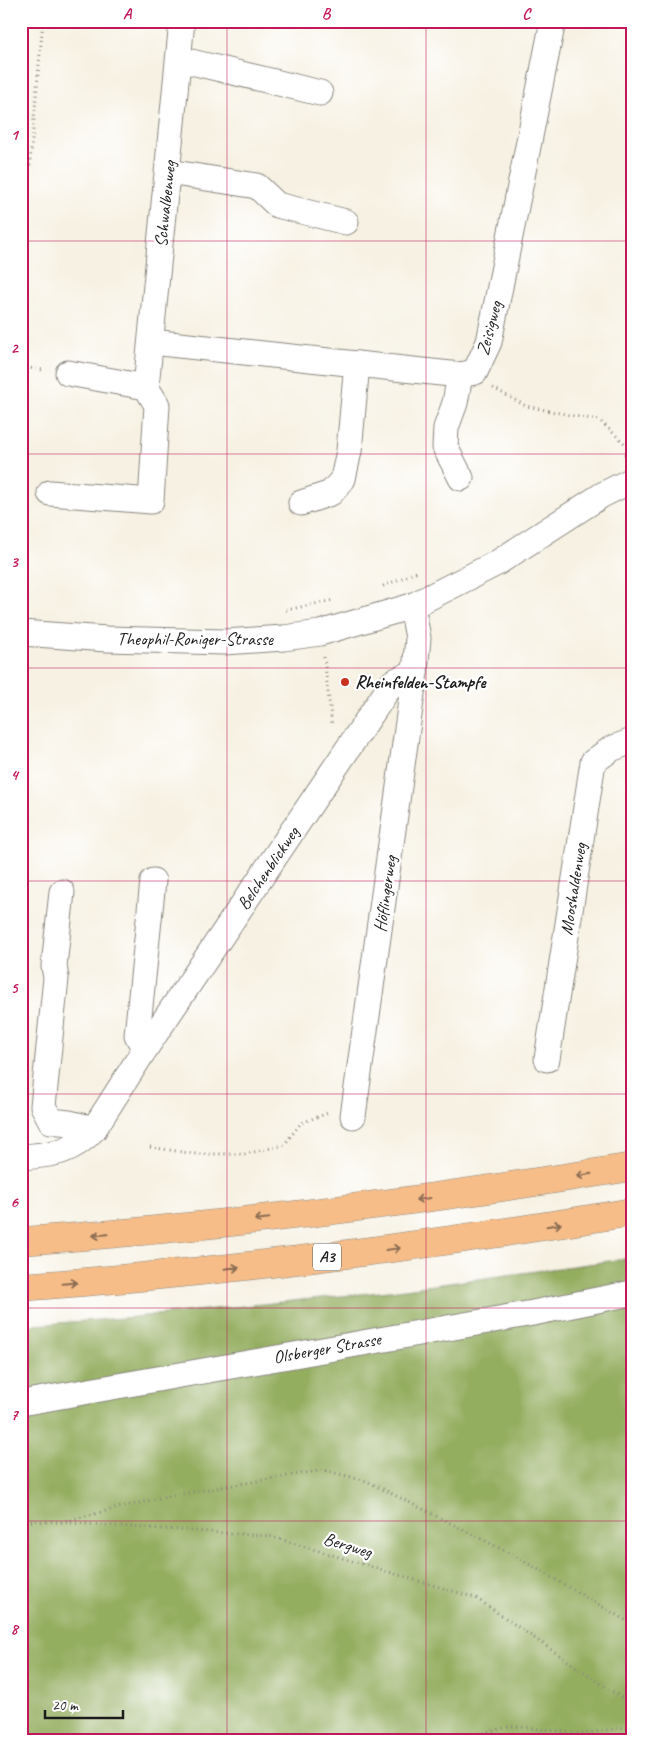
<svg xmlns="http://www.w3.org/2000/svg" width="653" height="1762" font-family="Caveat,sans-serif">
  <style>
    .forest { fill: #94ae60; stroke: #58653e }
    .lines { fill: none; stroke-linecap: round; stroke-linejoin: round }
    .minor-casing { stroke: #89867f; stroke-width: 27 }
    .highway-casing { stroke: #89867f; stroke-width: 29 }
    .path { stroke: #89867f; stroke-width: 3; stroke-dasharray: 1 4; stroke-linecap: butt }
    .minor { stroke: #fff; stroke-width: 25 }
    .highway { stroke: #f7bd88; stroke-width: 28 }
    .oneway { stroke: #8a6c52 }
    .grid { fill: none; stroke: #c2185b; stroke-width: 1; stroke-opacity: 0.55 }
    .poi-dot { fill: #c8321e; stroke: #fff; stroke-width: 2 }
    .labels { text-anchor: middle; dominant-baseline: central; stroke-width: 4.5; stroke-linejoin: round; paint-order: stroke }
    .shield { fill: #fff; stroke: #606060; stroke-width: 1 }
    .shield-label { font-size: 16px; font-weight: bold; fill: #1c1c1c }
    .street-label { font-size: 18px; fill: #1c1c1c; stroke: #fff }
    .poi-label { font-size: 18px; font-weight: bold; fill: #1c1c1c; stroke: #fff; text-anchor: start }
    .neatline { fill: none; stroke: #c2185b; stroke-width: 2 }
    .grid-label { font-size: 16px; text-anchor: middle; font-weight: bold; fill: #c2185b }
  </style>
  <rect width="100%" height="100%" fill="#fff"/>
  <filter id="ink" filterUnits="userSpaceOnUse"><feTurbulence type="fractalNoise" baseFrequency=".02" numOctaves="2"/><feDisplacementMap in="SourceGraphic" scale="10" xChannelSelector="R" yChannelSelector="G"/><feConvolveMatrix kernelMatrix="1 2 1 2 8 2 1 2 1" color-interpolation-filters="sRGB"/></filter>
  <filter id="wash" filterUnits="userSpaceOnUse"><feTurbulence type="fractalNoise" baseFrequency=".0096" numOctaves="4" result="noise"/><feDisplacementMap in="SourceGraphic" scale="20" xChannelSelector="R" yChannelSelector="G"/><feGaussianBlur stdDeviation="1.12" result="paint"/><feColorMatrix in="noise" values="0 0 0 0 0 0 0 0 0 0 0 0 0 0 0 0 0 1.4 0 .05"/><feComposite in="paint" operator="in"/></filter>
  <g filter="url(#wash)">
    <rect width="100%" height="100%" fill="#f6f1e2"/>
    <path class="forest" d="M 632,1258 L 632,1741 L 21,1741 L 21,1326 L 136,1317 L 390,1291 Z"/>
  </g>
  <g filter="url(#ink)">
    <g class="lines">
      <g class="minor-casing">
        <g id="minor">
          <path d="M 179,59 L 320,93"/>
          <path d="M 168,172 L 257,186 L 277,205 L 346,222"/>
          <path d="M 151,342 L 460,375 L 475,372 L 489,342 L 553,21"/>
          <path d="M 460,375 L 455,403 L 446,428 L 445,447 L 461,478"/>
          <path d="M 146,387 L 182,21"/>
          <path d="M 50,493 L 151,501 L 157,405 L 146,387 L 68,373"/>
          <path d="M 301,503 L 331,493 L 343,479 L 349,451 L 357,364"/>
          <path d="M 21,633 L 107,639 L 224,642 L 284,638 L 320,633 L 412,606 L 497,563 L 602,495 L 632,480"/>
          <path d="M 62,892 L 54,966 L 56,978 L 43,1106 L 51,1121 L 69,1123 L 94,1129"/>
          <path d="M 145,1049 L 137,1035 L 153,881"/>
          <path d="M 547,1059 L 593,762 L 611,749 L 632,741"/>
          <path d="M 353,1116 L 415,672 L 418,638 L 412,606"/>
          <path d="M 21,1157 C 52,1155 72,1153 94,1129 L 145,1049 L 393,682 L 415,672"/>
          <path d="M 21,1403 L 533,1313 L 632,1293"/>
        </g>
      </g>
      <g class="highway-casing">
        <g id="highway">
          <path d="M 21,1241 C 226,1227 429,1200 632,1167"/>
          <path d="M 21,1287 C 226,1272 429,1246 632,1212"/>
        </g>
      </g>
      <g class="path">
        <path d="M 21,260 L 43,21"/>
        <path d="M 21,367 L 43,370"/>
        <path d="M 493,388 L 526,406 L 574,416 L 599,420 L 632,450 L 624,455"/>
        <path d="M 383,586 L 419,571"/>
        <path d="M 286,610 L 334,600"/>
        <path d="M 324,657 L 332,726"/>
        <path d="M 150,1147 L 196,1154 L 245,1154 L 284,1145 L 301,1123 L 328,1113"/>
        <path d="M 21,1521 L 58,1522 L 269,1536 L 476,1598 L 632,1705"/>
        <path d="M 61,1522 L 163,1497 L 323,1470 L 367,1481 L 515,1556 L 632,1624"/>
        <path d="M 449,1741 L 512,1726 L 583,1734 L 632,1726"/>
      </g>
      <use href="#minor" class="minor"/>
      <use href="#highway" class="highway"/>
    </g>
    <defs><path id="oneway-shaft" d="M-6 0H5M1.5-3L5.5 0L1.5 3" fill="none" stroke-width="1.6" stroke-linecap="round" stroke-linejoin="round" transform="scale(1.25)"/></defs>
    <g class="oneway">
      <use href="#oneway-shaft" transform="translate(584 1175) rotate(171)"/>
      <use href="#oneway-shaft" transform="translate(423 1199) rotate(172)"/>
      <use href="#oneway-shaft" transform="translate(262 1219) rotate(174)"/>
      <use href="#oneway-shaft" transform="translate(554 1225) rotate(-9)"/>
      <use href="#oneway-shaft" transform="translate(100 1235) rotate(175)"/>
      <use href="#oneway-shaft" transform="translate(393 1249) rotate(-8)"/>
      <use href="#oneway-shaft" transform="translate(232 1268) rotate(-6)"/>
      <use href="#oneway-shaft" transform="translate(70 1283) rotate(-5)"/>
    </g>
  </g>
  <path class="grid" d="M 227,21 L 227,1741M 426,21 L 426,1741M 21,241 L 632,241M 21,454 L 632,454M 21,668 L 632,668M 21,881 L 632,881M 21,1094 L 632,1094M 21,1308 L 632,1308M 21,1521 L 632,1521"/>
  <circle class="poi-dot" cx="345" cy="682" r="5"/>
  <g class="labels">
    <rect class="shield" x="313" y="1243.5" width="28" height="27" rx="4"/>
    <g class="shield-label">
      <text x="327" y="1257">A3</text>
    </g>
    <g class="street-label">
      <text transform="translate(165 204) rotate(-84)">Schwalbenweg</text>
      <text transform="translate(489 328) rotate(-75)">Zeisigweg</text>
      <text x="195" y="639">Theophil-Roniger-Strasse</text>
      <text transform="translate(268 868) rotate(-56)">Belchenblickweg</text>
      <text transform="translate(573 889) rotate(-81)">Mooshaldenweg</text>
      <text transform="translate(385 894) rotate(-82)">Höflingerweg</text>
      <text transform="translate(327 1348) rotate(-10)">Olsberger Strasse</text>
      <text transform="translate(348 1545) rotate(17)">Bergweg</text>
    </g>
    <g class="poi-label">
      <text x="355" y="682">Rheinfelden-Stampfe</text>
    </g>
  </g>
  <rect width="653" height="1762" fill="none" stroke="#fff" stroke-width="55"/>
  <path d="M45 1710v8h78v-8" fill="none" stroke="#1c1c1c" stroke-width="2.5"/>
  <text x="52" y="1710" font-size="15" fill="#1c1c1c" stroke="#ffffff" stroke-width="4" paint-order="stroke">20 m</text>
  <rect x="28" y="28" width="598" height="1706" class="neatline"/>
  <g class="grid-label">
    <text x="127" y="19">A</text>
    <text x="326" y="19">B</text>
    <text x="526" y="19">C</text>
    <text x="14" y="140">1</text>
    <text x="14" y="353">2</text>
    <text x="14" y="567">3</text>
    <text x="14" y="780">4</text>
    <text x="14" y="993">5</text>
    <text x="14" y="1207">6</text>
    <text x="14" y="1420">7</text>
    <text x="14" y="1634">8</text>
  </g>
</svg>
